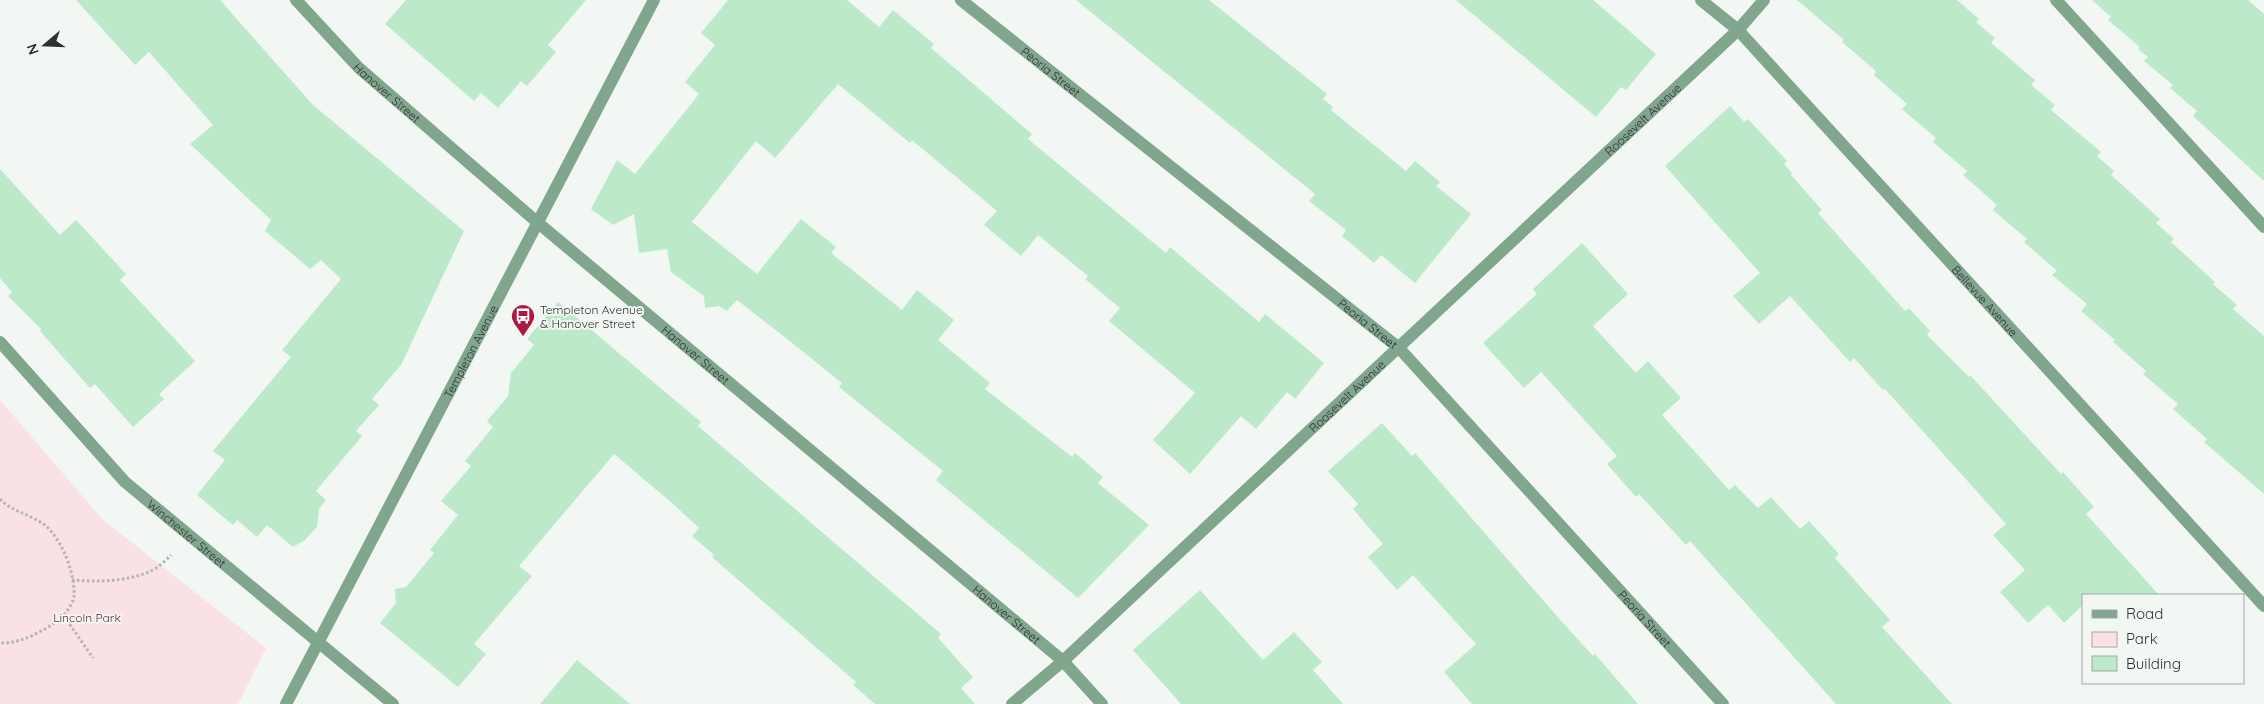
<svg xmlns="http://www.w3.org/2000/svg" width="2264" height="704" font-family="Quicksand,sans-serif">
  <style>
    .green { fill: #fae1e3 }
    .building { fill: #bbe9ca }
    .lines { fill: none; stroke-linecap: round; stroke-linejoin: round }
    .path { stroke: #b2b6b3; stroke-width: 3; stroke-dasharray: 2.5 2.5; stroke-linecap: butt }
    .service { stroke: #80a68d; stroke-width: 12 }
    .minor { stroke: #80a68d; stroke-width: 12 }
    .labels { text-anchor: middle; dominant-baseline: central; stroke-width: 4; stroke-linejoin: round; paint-order: stroke }
    .street-label { font-size: 12px; fill: #2f3130; stroke: #f2f7f3 }
    .poi-label { font-size: 12px; fill: #2f3130; stroke: #f2f7f3; text-anchor: start }
    .park-label { font-size: 12px; fill: #6a2932; stroke: #f2f7f3 }
  </style>
  <rect width="100%" height="100%" fill="#f2f7f3"/>
  <path class="green" d="M 0,400 L 102,519 L 266,648 L 238,704 L 0,704 Z"/>
  <g class="building">
    <path d="M 76,0 L 220,0 L 312,104 L 464,231 L 401,365 L 372,399 L 379,405 L 356,431 L 362,436 L 316,491 L 326,500 L 319,509 L 317,527 L 305,540 L 293,547 L 267,525 L 257,537 L 237,520 L 233,525 L 197,495 L 225,460 L 213,451 L 291,357 L 282,350 L 341,279 L 321,260 L 310,269 L 265,231 L 271,220 L 190,144 L 213,125 L 149,52 L 135,65 Z"/>
    <path d="M 406,0 L 586,0 L 548,45 L 556,52 L 527,86 L 521,81 L 498,108 L 481,93 L 474,101 L 385,24 Z"/>
    <path d="M 728,0 L 847,0 L 879,27 L 893,10 L 934,44 L 931,48 L 1032,134 L 1028,139 L 1166,253 L 1170,247 L 1259,322 L 1265,314 L 1324,363 L 1295,399 L 1287,392 L 1256,429 L 1241,416 L 1190,474 L 1153,440 L 1195,393 L 1109,321 L 1120,308 L 1085,279 L 1088,276 L 1038,235 L 1021,256 L 984,225 L 997,211 L 912,140 L 910,143 L 838,84 L 775,158 L 756,141 L 692,222 L 757,274 L 801,219 L 836,247 L 831,253 L 902,310 L 917,290 L 954,320 L 938,340 L 990,383 L 985,389 L 1072,457 L 1075,453 L 1103,477 L 1098,483 L 1149,525 L 1078,598 L 936,480 L 943,471 L 839,387 L 842,383 L 786,338 L 737,300 L 727,311 L 719,306 L 705,308 L 704,296 L 671,272 L 667,249 L 639,253 L 634,214 L 613,225 L 591,209 L 617,160 L 635,174 L 699,94 L 685,82 L 715,45 L 701,33 Z"/>
    <path d="M 1076,0 L 1209,0 L 1327,94 L 1323,99 L 1333,107 L 1331,110 L 1406,171 L 1415,161 L 1440,182 L 1436,186 L 1471,214 L 1415,283 L 1381,255 L 1374,263 L 1342,236 L 1346,230 L 1309,201 L 1315,194 Z"/>
    <path d="M 1456,0 L 1593,0 L 1656,54 L 1626,90 L 1621,87 L 1596,117 Z"/>
    <path d="M 1797,0 L 1957,0 L 1979,19 L 1976,22 L 1995,38 L 1991,43 L 2035,80 L 2031,85 L 2055,105 L 2051,110 L 2101,152 L 2097,156 L 2114,171 L 2111,175 L 2160,219 L 2156,223 L 2174,239 L 2171,242 L 2215,282 L 2213,284 L 2237,305 L 2233,309 L 2264,336 L 2264,494 L 2204,442 L 2207,439 L 2173,409 L 2178,404 L 2143,374 L 2146,371 L 2113,342 L 2115,340 L 2081,311 L 2087,304 L 2052,275 L 2057,271 L 2024,242 L 2027,239 L 1993,210 L 1997,205 L 1963,175 L 1967,171 L 1933,142 L 1936,138 L 1902,109 L 1907,104 L 1874,75 L 1876,71 L 1842,42 L 1844,40 Z"/>
    <path d="M 2092,0 L 2248,0 L 2264,14 L 2264,181 L 2193,116 L 2197,111 L 2170,88 L 2173,85 L 2144,61 L 2148,57 L 2138,49 L 2140,47 L 2108,20 L 2111,17 Z"/>
    <path d="M 1730,106 L 1744,122 L 1748,119 L 1787,161 L 1784,164 L 1792,173 L 1791,175 L 1822,210 L 1818,213 L 1905,311 L 1909,308 L 1930,331 L 1927,335 L 1969,377 L 1970,375 L 2061,474 L 2063,472 L 2094,507 L 2086,514 L 2159,595 L 2083,595 L 2083,605 L 2064,623 L 2048,605 L 2028,623 L 2000,592 L 2025,570 L 1993,535 L 2006,524 L 1885,389 L 1883,390 L 1854,358 L 1850,362 L 1790,296 L 1759,324 L 1733,296 L 1760,273 L 1665,166 Z"/>
    <path d="M 0,169 L 60,235 L 76,220 L 126,274 L 120,280 L 195,361 L 159,394 L 164,399 L 133,427 L 95,384 L 90,388 L 40,331 L 41,329 L 8,296 L 12,292 L 0,278 Z"/>
    <path d="M 1582,243 L 1628,294 L 1593,326 L 1636,373 L 1648,361 L 1681,398 L 1662,415 L 1729,490 L 1735,485 L 1758,508 L 1771,497 L 1800,529 L 1809,521 L 1839,554 L 1835,558 L 1890,620 L 1882,627 L 1952,704 L 1836,704 L 1690,541 L 1686,545 L 1639,494 L 1636,497 L 1607,464 L 1617,456 L 1541,372 L 1524,388 L 1483,343 L 1537,294 L 1533,289 Z"/>
    <path d="M 558,302 L 701,422 L 698,426 L 941,634 L 938,638 L 973,677 L 961,688 L 975,704 L 875,704 L 853,685 L 856,682 L 712,557 L 714,555 L 692,536 L 699,528 L 672,503 L 614,454 L 519,566 L 532,576 L 474,644 L 486,654 L 458,687 L 380,623 L 396,603 L 395,589 L 406,587 L 434,553 L 430,550 L 458,515 L 441,501 L 471,466 L 465,461 L 493,427 L 487,421 L 508,396 L 511,373 L 534,345 L 527,339 Z"/>
    <path d="M 1382,423 L 1412,456 L 1415,453 L 1563,623 L 1593,656 L 1595,654 L 1638,704 L 1472,704 L 1444,672 L 1476,644 L 1413,575 L 1397,590 L 1368,557 L 1383,544 L 1353,509 L 1358,504 L 1328,471 Z"/>
    <path d="M 1200,590 L 1263,660 L 1294,632 L 1322,662 L 1313,670 L 1343,704 L 1181,704 L 1133,650 Z"/>
    <path d="M 577,660 L 630,704 L 540,704 Z"/>
  </g>
  <g class="lines">
    <g class="path">
      <path d="M 0,499 C 12,512 31,514 46,526 C 63,542 75,573 74,596 C 73,605 64,616 57,621 C 42,632 19,644 0,643"/>
      <path d="M 72,580 C 99,582 128,582 153,570 C 160,566 166,560 171,555"/>
      <path d="M 64,616 L 93,658"/>
    </g>
    <path class="service" d="M 2056,0 L 2264,227"/>
    <g class="minor">
      <path id="s1" d="M 296,0 L 359,68 L 537,222 L 1063,661 L 1102,704"/>
      <path id="s2" d="M 961,0 L 1399,348 L 1723,704"/>
      <path id="s3" d="M 1701,0 L 1738,30 L 2264,606"/>
      <path id="s4" d="M 0,342 L 125,482 L 393,704"/>
      <path id="s5" d="M 286,704 L 654,0"/>
      <path id="s6" d="M 1012,704 L 1063,661 L 1738,30 L 1764,0"/>
    </g>
  </g>
  <defs>
    <g id="bus-pin" transform="scale(1.25)"><path d="M0 17L-7.5 6A9.5 9.5 0 1 1 7.5 6Z" fill="#ae1940" stroke="#f2f7f3"/><path d="M-5-6H5V4H4V6H2V4H-2V6H-4V4H-5ZM-3.5-4V0h7V-4ZM-3.5 1.2v1.5H-2V1.2ZM2 1.2v1.5H3.5V1.2Z" fill="#fff"/></g>
  </defs>
  <g fill-rule="evenodd">
    <use href="#bus-pin" x="523" y="316"/>
  </g>
  <g class="labels">
    <g class="street-label">
      <text stroke="none"><textPath href="#s2" startOffset="115">Peoria Street</textPath></text>
      <text stroke="none"><textPath href="#s1" startOffset="130">Hanover Street</textPath></text>
      <text stroke="none"><textPath href="#s6" startOffset="860">Roosevelt Avenue</textPath></text>
      <text stroke="none"><textPath href="#s3" startOffset="414">Bellevue Avenue</textPath></text>
      <text stroke="none"><textPath href="#s2" startOffset="520">Peoria Street</textPath></text>
      <text stroke="none"><textPath href="#s5" startOffset="398">Templeton Avenue</textPath></text>
      <text stroke="none"><textPath href="#s1" startOffset="535">Hanover Street</textPath></text>
      <text stroke="none"><textPath href="#s6" startOffset="455">Roosevelt Avenue</textPath></text>
      <text stroke="none"><textPath href="#s4" startOffset="268">Winchester Street</textPath></text>
      <text stroke="none"><textPath href="#s1" startOffset="940">Hanover Street</textPath></text>
      <text stroke="none"><textPath href="#s2" startOffset="925">Peoria Street</textPath></text>
    </g>
    <g class="poi-label">
      <text x="540" y="309">Templeton Avenue<tspan x="540" dy="14">&amp; Hanover Street</tspan></text>
    </g>
    <g class="park-label">
      <text x="87" y="617">Lincoln Park</text>
    </g>
  </g>
  <rect x="2082" y="594" width="162" height="90" fill="#f2f7f3" stroke="#a4a8a5"/>
  <rect x="2092" y="610" width="25" height="8" fill="#80a68d" stroke="#a4a8a5"/>
  <text x="2126" y="619" font-size="15" fill="#2f3130">Road</text>
  <rect x="2092" y="632" width="25" height="15" fill="#fae1e3" stroke="#a4a8a5"/>
  <text x="2126" y="644" font-size="15" fill="#2f3130">Park</text>
  <rect x="2092" y="656" width="25" height="15" fill="#bbe9ca" stroke="#a4a8a5"/>
  <text x="2126" y="669" font-size="15" fill="#2f3130">Building</text>
  <g transform="translate(45 45) rotate(251)" stroke="#f2f7f3" stroke-width="4" paint-order="stroke">
  <path d="M0-4L9 19L0 12L-9 19Z" fill="#2f3130"/>
  <text y="-8" font-size="14" font-weight="bold" text-anchor="middle" fill="#2f3130">N</text>
  </g>
</svg>
